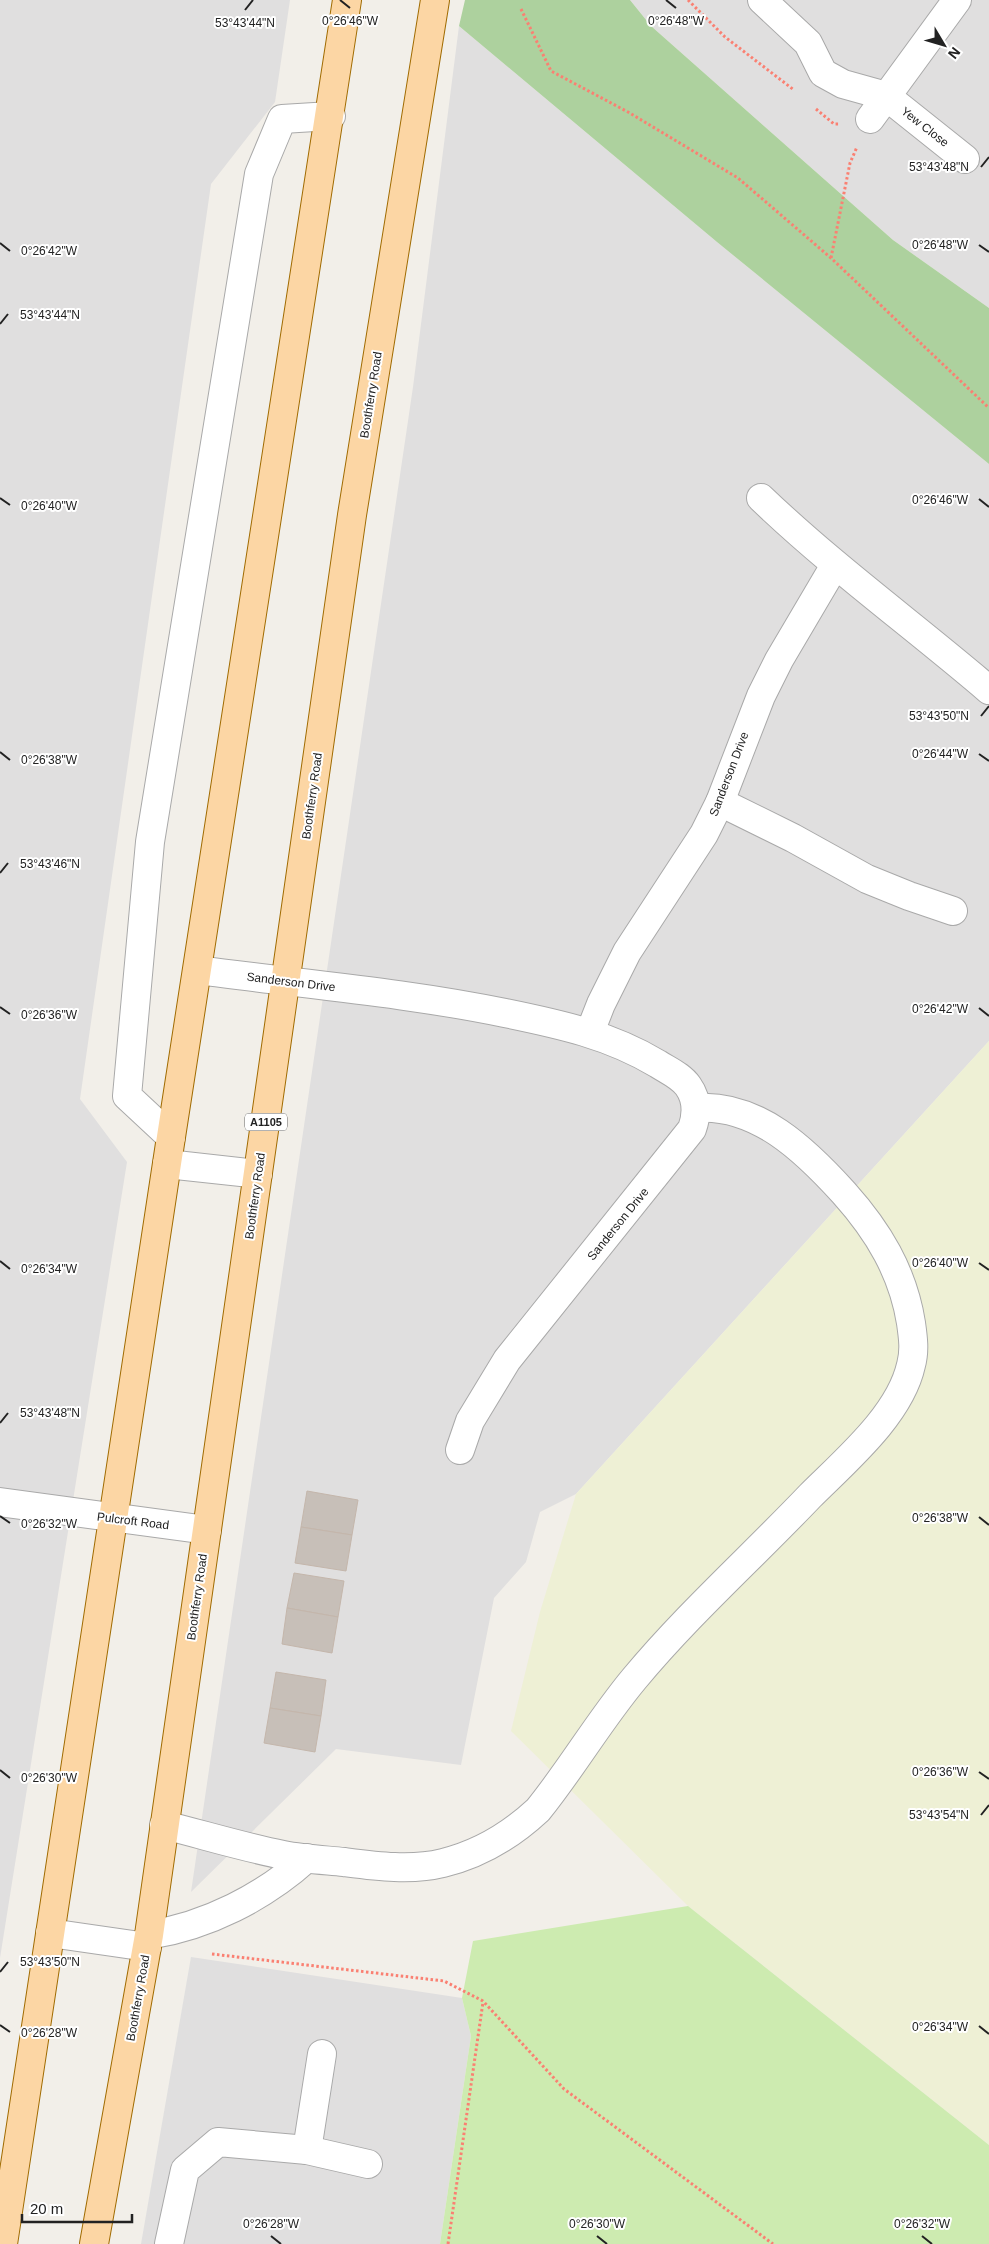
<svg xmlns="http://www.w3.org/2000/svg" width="989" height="2244" font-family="Arial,sans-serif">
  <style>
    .residential { fill: #e0dfdf }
    .farmland { fill: #eef0d5 }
    .grass { fill: #cdebb0 }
    .forest { fill: #add19e }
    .building { fill: #c7bfb8; stroke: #c4b6ab }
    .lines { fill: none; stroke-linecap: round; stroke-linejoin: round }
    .minor-casing { stroke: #a9a9a9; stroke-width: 30 }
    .major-casing { stroke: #a06b00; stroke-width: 30 }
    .path { stroke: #fa8072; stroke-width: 3; stroke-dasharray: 2.5 2.5; stroke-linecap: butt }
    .minor { stroke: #fff; stroke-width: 28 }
    .major { stroke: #fcd6a4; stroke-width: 28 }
    .ticks { fill: none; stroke: #222; stroke-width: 2 }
    .labels { text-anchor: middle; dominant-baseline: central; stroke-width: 4; stroke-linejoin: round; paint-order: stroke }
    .shield { fill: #fff; stroke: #646464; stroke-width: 1 }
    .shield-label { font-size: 11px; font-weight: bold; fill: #222 }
    .street-label { font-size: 12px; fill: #222; stroke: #fff }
    .ticks-label { font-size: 12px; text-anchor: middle; fill: #222; stroke: #fff; stroke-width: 4; stroke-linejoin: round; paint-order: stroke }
  </style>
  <rect width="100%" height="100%" fill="#f2efe9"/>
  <g class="residential">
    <path d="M 0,0 L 290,0 L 275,102 L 211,184 L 80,1099 L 127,1162 L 0,1958 Z"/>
    <path d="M 630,0 L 989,0 L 989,308 L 893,240 L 651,26 Z"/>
    <path d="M 459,26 L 717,242 L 989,464 L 989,1041 L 576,1494 L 540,1512 L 526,1562 L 494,1598 L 461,1765 L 336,1749 L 191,1892 L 413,387 Z"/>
    <path d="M 191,1957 L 462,1998 L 471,2036 L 440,2244 L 141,2244 Z"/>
  </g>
  <path class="farmland" d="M 989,1041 L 989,2145 L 688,1906 L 511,1731 L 540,1612 L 576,1494 Z"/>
  <path class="grass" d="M 688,1906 L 989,2145 L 989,2244 L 440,2244 L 471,2036 L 462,1998 L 473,1941 Z"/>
  <path class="forest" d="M 465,0 L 630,0 L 651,26 L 893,240 L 989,308 L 989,464 L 717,242 L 459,26 Z"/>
  <g class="building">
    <path d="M 307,1491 L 358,1500 L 352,1535 L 301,1527 Z"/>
    <path d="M 301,1527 L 352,1535 L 346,1571 L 295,1563 Z"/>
    <path d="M 294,1573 L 344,1581 L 338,1617 L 287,1608 Z"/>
    <path d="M 287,1608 L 338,1617 L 332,1653 L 282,1644 Z"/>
    <path d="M 276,1672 L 326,1680 L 321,1716 L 270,1708 Z"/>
    <path d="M 270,1708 L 321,1716 L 315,1752 L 264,1743 Z"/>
  </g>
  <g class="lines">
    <g class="minor-casing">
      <g id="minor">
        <path d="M 762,0 L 808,43 L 823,73 L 843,84 L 886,96 L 965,159"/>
        <path d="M 870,119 L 957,0"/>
        <path d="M 761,498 C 833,567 913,625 989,690"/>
        <path d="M 720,802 L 793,838 L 867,879 L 909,896 L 953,911"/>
        <path d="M 198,970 C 300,984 403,992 505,1013 C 559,1024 610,1035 658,1064 C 669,1071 681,1076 688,1086 C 698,1100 697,1115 692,1129 L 507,1360 L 470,1421 L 460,1450"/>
        <path d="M 590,1032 L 601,1004 L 627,952 L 704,834 L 720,802 L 761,696 L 779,660 L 835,565"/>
        <path d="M 171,1137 L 127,1096 L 150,842 L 259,174 L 282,119 L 331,116"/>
        <path d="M 167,1164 L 258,1174"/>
        <path d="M 0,1502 L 207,1530"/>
        <path d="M 164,1825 C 204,1835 243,1847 283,1855 C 303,1859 324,1860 344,1862 C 375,1866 411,1871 443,1863 C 480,1854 510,1836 538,1810 C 572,1768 599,1721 634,1679 C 688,1614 752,1557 810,1496 C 845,1461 900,1415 911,1365 C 915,1351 913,1337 911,1323 C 903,1272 878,1231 844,1193 C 806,1151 757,1103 696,1108"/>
        <path d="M 50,1933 L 147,1947"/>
        <path d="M 149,1935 C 207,1926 264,1897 307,1858"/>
        <path d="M 307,2150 L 322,2054"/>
        <path d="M 169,2244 L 185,2170 L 218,2142 L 307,2150 L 368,2164"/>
      </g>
    </g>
    <g class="major-casing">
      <g id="major">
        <path d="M 3,2244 L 171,1137 L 347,0"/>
        <path d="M 94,2244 L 149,1935 L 352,515 L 435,0"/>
      </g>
    </g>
    <g class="path">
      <path d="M 688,0 L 725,37 L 794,90"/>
      <path d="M 521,9 L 551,71 L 628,112 L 738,178 L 831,258 L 989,408"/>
      <path d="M 816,109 L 834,124 L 839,124"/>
      <path d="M 831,258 L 850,163 L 857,147"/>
      <path d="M 212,1954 L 444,1981 L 483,2001 L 564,2089 L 773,2244"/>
      <path d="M 448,2244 L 483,2002"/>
    </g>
    <use href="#minor" class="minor"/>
    <use href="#major" class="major"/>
  </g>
  <path class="ticks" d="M 340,0 L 350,8M 666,0 L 676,8M 245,10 L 253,0M 981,167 L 989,157M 0,243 L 10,251M 979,245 L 989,252M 0,324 L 8,314M 0,498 L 10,505M 979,499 L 989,507M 981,716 L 989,706M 0,752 L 10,760M 979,754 L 989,761M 0,873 L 8,863M 0,1007 L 10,1014M 979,1008 L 989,1016M 0,1261 L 10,1269M 979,1263 L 989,1270M 0,1423 L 8,1413M 0,1516 L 10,1523M 979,1517 L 989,1525M 0,1770 L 10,1778M 979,1772 L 989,1779M 981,1815 L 989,1805M 0,1972 L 8,1962M 0,2025 L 10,2032M 979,2026 L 989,2034M 271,2236 L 281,2244M 597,2236 L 607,2244M 922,2236 L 932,2244"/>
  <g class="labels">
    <rect class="shield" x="245" y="1113.5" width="42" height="17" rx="4"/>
    <g class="shield-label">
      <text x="266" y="1122">A1105</text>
    </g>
    <g class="street-label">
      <text transform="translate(925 127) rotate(38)">Yew Close</text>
      <text transform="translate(371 395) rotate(-81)">Boothferry Road</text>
      <text transform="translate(729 774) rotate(-69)">Sanderson Drive</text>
      <text transform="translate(312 796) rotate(-82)">Boothferry Road</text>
      <text transform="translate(291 982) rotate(7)">Sanderson Drive</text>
      <text transform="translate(255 1196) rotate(-82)">Boothferry Road</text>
      <text transform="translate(618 1224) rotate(-51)">Sanderson Drive</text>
      <text transform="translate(133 1521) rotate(7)">Pulcroft Road</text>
      <text transform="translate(197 1597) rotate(-82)">Boothferry Road</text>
      <text transform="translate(138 1998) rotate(-80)">Boothferry Road</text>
    </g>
  </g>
  <g class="ticks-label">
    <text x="350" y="25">0°26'46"W</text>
    <text x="676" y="25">0°26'48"W</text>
    <text x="245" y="27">53°43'44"N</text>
    <text x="939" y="171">53°43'48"N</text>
    <text x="940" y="249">0°26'48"W</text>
    <text x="49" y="255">0°26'42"W</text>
    <text x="50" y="319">53°43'44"N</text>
    <text x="940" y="504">0°26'46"W</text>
    <text x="49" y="510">0°26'40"W</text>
    <text x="939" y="720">53°43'50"N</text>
    <text x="940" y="758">0°26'44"W</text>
    <text x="49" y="764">0°26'38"W</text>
    <text x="50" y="868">53°43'46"N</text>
    <text x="940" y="1013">0°26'42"W</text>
    <text x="49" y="1019">0°26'36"W</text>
    <text x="940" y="1267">0°26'40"W</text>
    <text x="49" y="1273">0°26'34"W</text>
    <text x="50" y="1417">53°43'48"N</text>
    <text x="940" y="1522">0°26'38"W</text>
    <text x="49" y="1528">0°26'32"W</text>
    <text x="940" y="1776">0°26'36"W</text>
    <text x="49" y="1782">0°26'30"W</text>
    <text x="939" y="1819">53°43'54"N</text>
    <text x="50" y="1966">53°43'50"N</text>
    <text x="940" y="2031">0°26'34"W</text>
    <text x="49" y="2037">0°26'28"W</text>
    <text x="271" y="2228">0°26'28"W</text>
    <text x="597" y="2228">0°26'30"W</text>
    <text x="922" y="2228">0°26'32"W</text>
  </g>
  <g transform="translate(944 45) rotate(128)" stroke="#ffffff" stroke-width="4" paint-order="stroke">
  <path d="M0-4L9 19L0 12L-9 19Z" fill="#222222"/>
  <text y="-8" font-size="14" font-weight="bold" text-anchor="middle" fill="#222222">N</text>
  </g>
  <path d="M22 2214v8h110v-8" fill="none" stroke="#222222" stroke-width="2.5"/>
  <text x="30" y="2214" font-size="15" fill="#222222" stroke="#ffffff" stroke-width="4" paint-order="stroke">20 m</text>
</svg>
